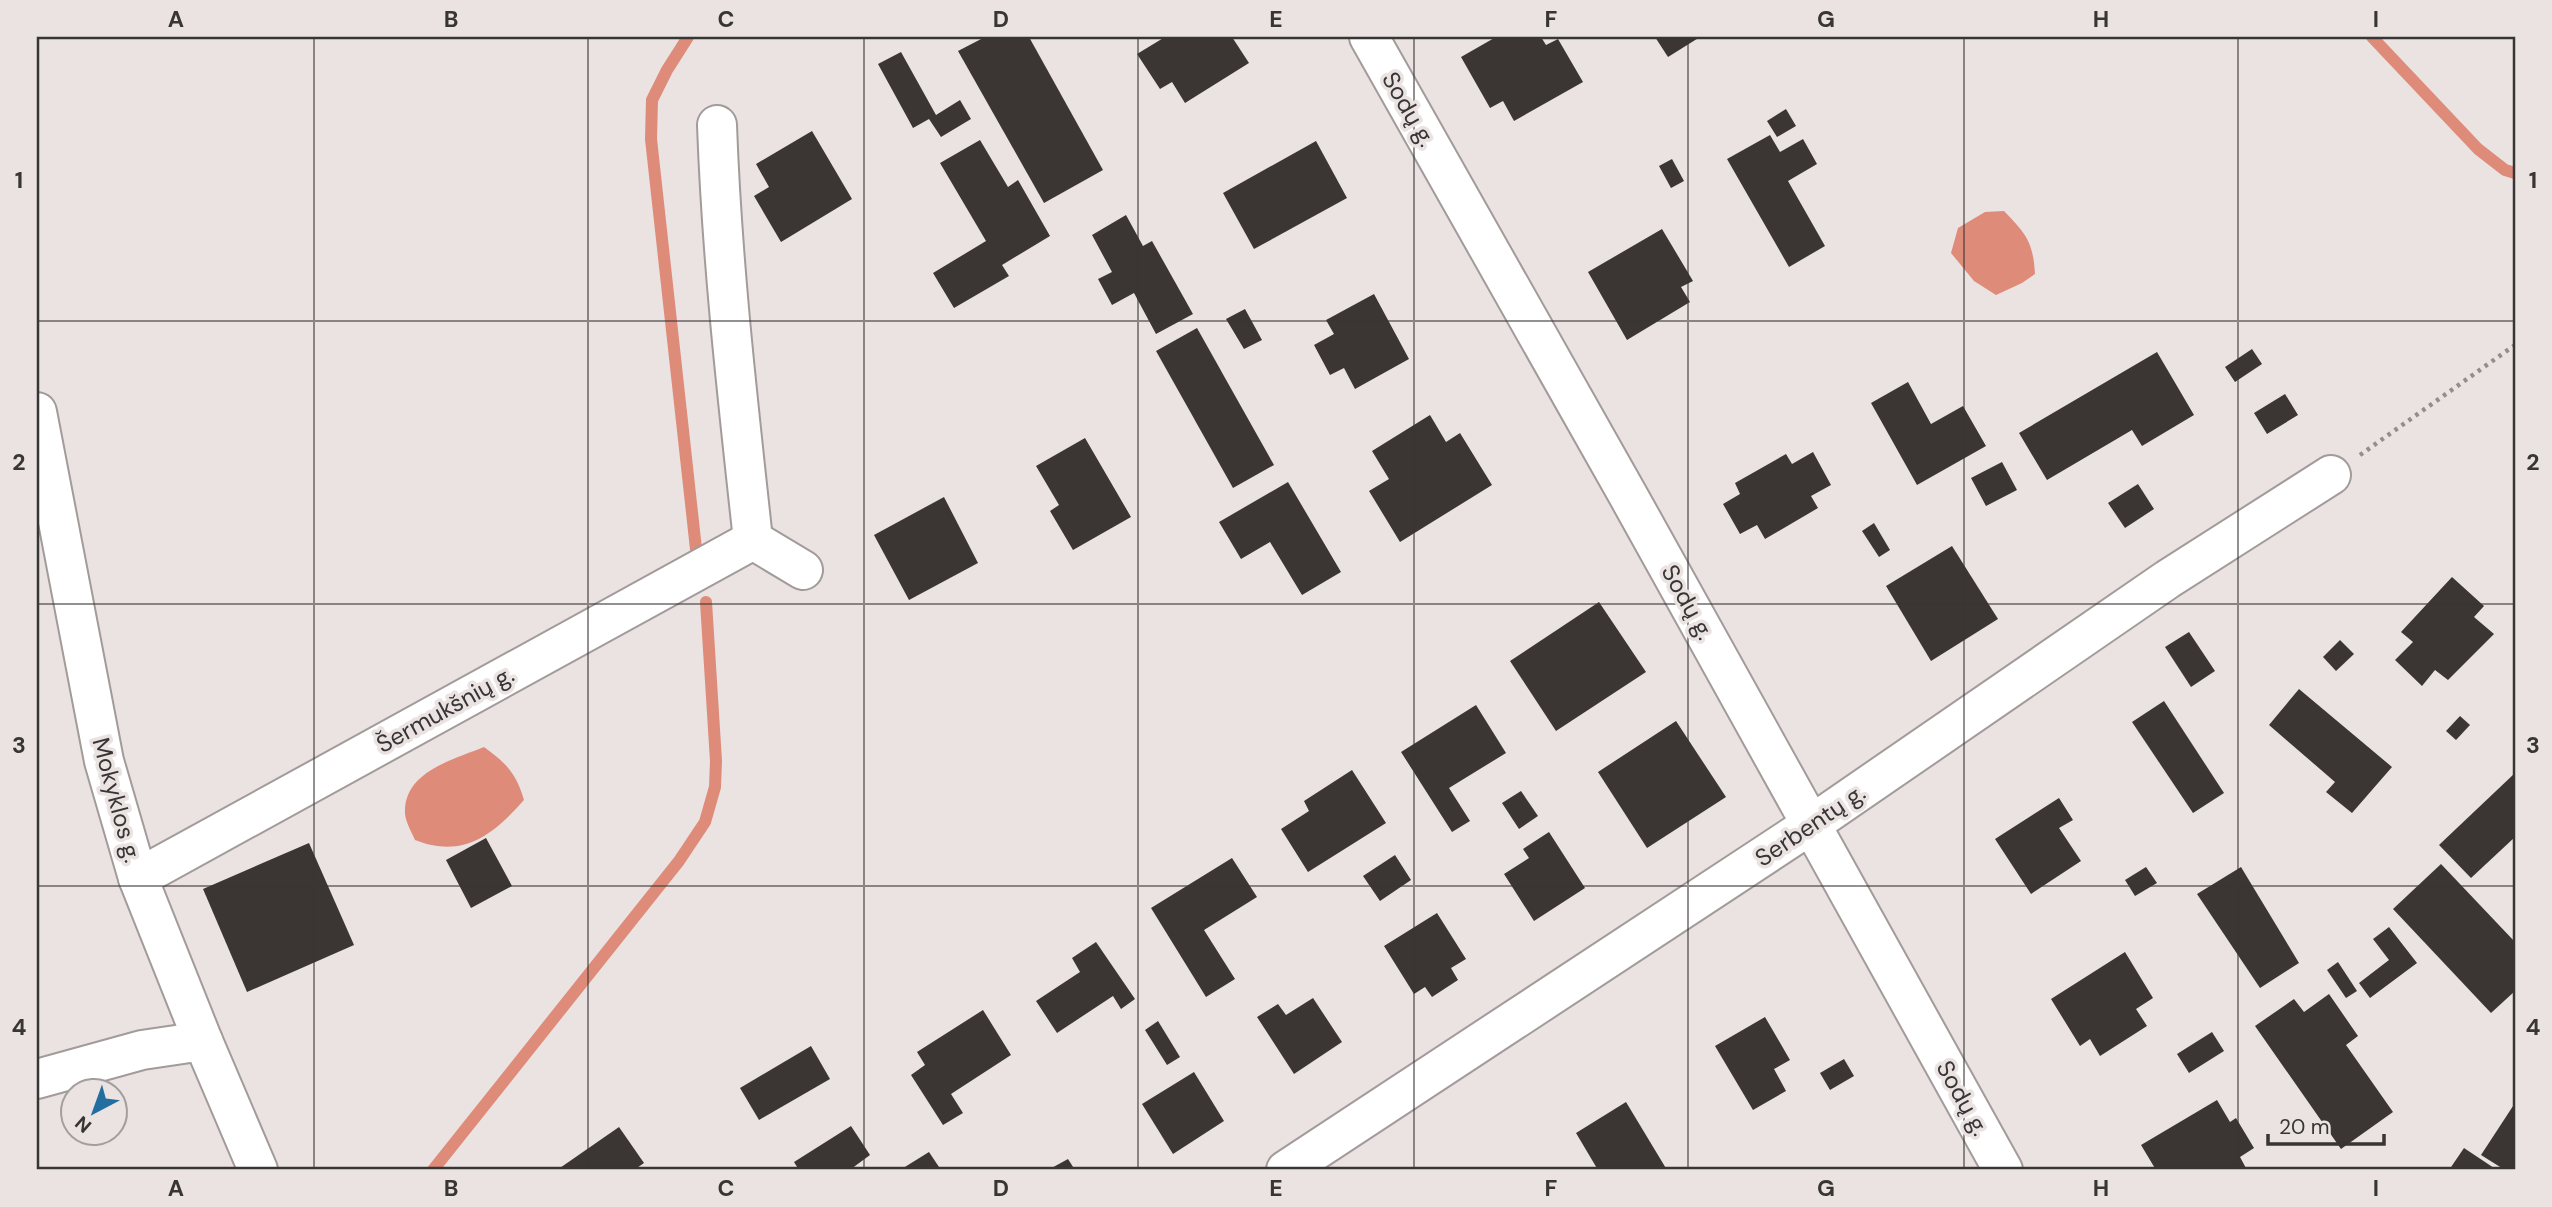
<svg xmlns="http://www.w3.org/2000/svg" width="2552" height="1207" font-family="'DM Sans',sans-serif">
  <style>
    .water { fill: #de8b79 }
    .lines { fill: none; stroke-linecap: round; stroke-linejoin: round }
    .stream { stroke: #de8b79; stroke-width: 12 }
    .building { fill: #3b3634 }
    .street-casing { stroke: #a29b9a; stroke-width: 42 }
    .path { stroke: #938e8d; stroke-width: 4.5; stroke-dasharray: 3.5 5; stroke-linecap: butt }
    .street { stroke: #fff; stroke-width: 38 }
    .grid { fill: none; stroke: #383535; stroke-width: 2; stroke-opacity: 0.55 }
    .labels { text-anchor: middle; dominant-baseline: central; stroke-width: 7; stroke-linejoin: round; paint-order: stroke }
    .street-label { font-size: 24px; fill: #383535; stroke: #eae3e2 }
    .neatline { fill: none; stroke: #383535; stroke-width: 2.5 }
    .grid-label { font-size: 23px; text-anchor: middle; font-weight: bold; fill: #383535 }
  </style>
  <rect width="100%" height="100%" fill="#eae3e2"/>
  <g class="water">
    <path d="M 2004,211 C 2026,234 2033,241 2035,274 L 2022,283 L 1996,295 L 1974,281 L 1951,253 L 1958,228 L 1985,212 Z"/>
    <path d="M 484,747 C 506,763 516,773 524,800 C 493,835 463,859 415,840 C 412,833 406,823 405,814 C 403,772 452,760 484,747 Z"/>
  </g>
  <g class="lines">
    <g class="stream">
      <path d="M 688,37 L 667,70 L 652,100 L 651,139 L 696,549"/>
      <path d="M 2372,37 L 2478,149 L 2505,170 L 2515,173"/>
      <path d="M 433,1170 L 679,861 L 705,822 L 715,787 L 716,761 L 706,602"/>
    </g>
  </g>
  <g class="building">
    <path d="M 985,37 L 1029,37 L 1103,170 L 1044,203 L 958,51 Z"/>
    <path d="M 1165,37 L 1232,37 L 1249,63 L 1185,103 L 1172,82 L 1160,89 L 1137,54 Z"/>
    <path d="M 1496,37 L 1541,37 L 1546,45 L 1558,39 L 1583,82 L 1514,121 L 1503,101 L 1490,108 L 1461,57 Z"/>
    <path d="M 1655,37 L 1700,37 L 1668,57 Z"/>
    <path d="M 901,52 L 936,115 L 960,100 L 971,119 L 941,137 L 929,119 L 913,128 L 878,64 Z"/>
    <path d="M 1786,109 L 1796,126 L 1777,137 L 1767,121 Z"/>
    <path d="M 812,131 L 852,199 L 781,242 L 754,196 L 769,187 L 756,164 Z"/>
    <path d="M 1770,135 L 1780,152 L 1803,139 L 1817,164 L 1788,181 L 1825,246 L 1789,267 L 1727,159 Z"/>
    <path d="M 980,140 L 1008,187 L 1018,180 L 1050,236 L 1002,265 L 1009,276 L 954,308 L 933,273 L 986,241 L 940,163 Z"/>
    <path d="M 1316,141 L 1347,198 L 1254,249 L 1223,193 Z"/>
    <path d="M 1672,159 L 1684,181 L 1671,188 L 1659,166 Z"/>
    <path d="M 1126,215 L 1143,246 L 1152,241 L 1193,314 L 1156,334 L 1134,293 L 1112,305 L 1098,279 L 1112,272 L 1092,235 Z"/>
    <path d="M 1662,229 L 1693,281 L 1681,287 L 1690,302 L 1627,340 L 1588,272 Z"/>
    <path d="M 1374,294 L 1409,359 L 1355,389 L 1344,368 L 1330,375 L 1314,345 L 1334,334 L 1326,320 Z"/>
    <path d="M 1245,309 L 1262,340 L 1244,349 L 1226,319 Z"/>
    <path d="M 1197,328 L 1274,465 L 1233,488 L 1156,351 Z"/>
    <path d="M 2252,349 L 2262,364 L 2235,382 L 2225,367 Z"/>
    <path d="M 2157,352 L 2194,415 L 2142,446 L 2132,430 L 2047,480 L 2019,433 Z"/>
    <path d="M 1908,382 L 1931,424 L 1963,406 L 1986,446 L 1917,485 L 1871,403 Z"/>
    <path d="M 2285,394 L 2298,415 L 2267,434 L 2254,413 Z"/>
    <path d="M 1430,415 L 1446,442 L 1460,433 L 1492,485 L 1400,542 L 1369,491 L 1389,479 L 1372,451 Z"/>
    <path d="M 1085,438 L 1131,517 L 1073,550 L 1050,511 L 1059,505 L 1036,466 Z"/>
    <path d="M 1813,452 L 1831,485 L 1811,496 L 1818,508 L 1765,539 L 1757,525 L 1740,534 L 1723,504 L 1740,494 L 1735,483 L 1786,454 L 1792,464 Z"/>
    <path d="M 2002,462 L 2017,490 L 1986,506 L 1971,478 Z"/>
    <path d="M 1288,482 L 1341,572 L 1302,595 L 1270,542 L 1241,559 L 1219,522 Z"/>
    <path d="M 2138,484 L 2154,509 L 2125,528 L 2108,503 Z"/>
    <path d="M 944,497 L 978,563 L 909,600 L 874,535 Z"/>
    <path d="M 1874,523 L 1890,550 L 1879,557 L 1862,531 Z"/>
    <path d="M 1952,546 L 1998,619 L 1931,661 L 1886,586 Z"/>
    <path d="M 2452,577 L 2484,606 L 2474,617 L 2494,634 L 2448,680 L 2435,670 L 2422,686 L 2395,660 L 2413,642 L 2401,632 Z"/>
    <path d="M 1599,602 L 1646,672 L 1556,731 L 1510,661 Z"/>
    <path d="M 2189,632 L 2215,671 L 2191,687 L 2165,647 Z"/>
    <path d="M 2340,640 L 2354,654 L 2336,671 L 2323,657 Z"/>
    <path d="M 2299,689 L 2392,767 L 2352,813 L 2326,792 L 2335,782 L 2269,725 Z"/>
    <path d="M 2164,701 L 2224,793 L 2193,813 L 2132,722 Z"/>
    <path d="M 1476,705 L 1506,753 L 1449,788 L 1470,821 L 1452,832 L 1401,752 Z"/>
    <path d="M 2460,716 L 2470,725 L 2456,740 L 2446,731 Z"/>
    <path d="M 1676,721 L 1726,797 L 1647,848 L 1598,772 Z"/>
    <path d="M 1352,770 L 1386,823 L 1308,872 L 1281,829 L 1309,811 L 1304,801 Z"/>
    <path d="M 2515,773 L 2515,837 L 2471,878 L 2439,845 Z"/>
    <path d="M 1521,791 L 1538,816 L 1519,829 L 1502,803 Z"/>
    <path d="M 2059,798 L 2073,820 L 2059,828 L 2081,861 L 2031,894 L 1995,839 Z"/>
    <path d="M 1549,832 L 1585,888 L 1534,921 L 1504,874 L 1529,858 L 1523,849 Z"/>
    <path d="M 486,838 L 512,886 L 471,908 L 446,860 Z"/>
    <path d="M 309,843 L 354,945 L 247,992 L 203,889 Z"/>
    <path d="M 1395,855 L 1411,880 L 1380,901 L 1363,876 Z"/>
    <path d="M 1232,858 L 1257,897 L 1204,930 L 1235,979 L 1206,997 L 1151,908 Z"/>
    <path d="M 2441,864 L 2515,942 L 2515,991 L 2491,1013 L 2393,909 Z"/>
    <path d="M 2146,867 L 2157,883 L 2135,896 L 2125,880 Z"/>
    <path d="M 2241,867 L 2299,963 L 2260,988 L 2197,894 Z"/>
    <path d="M 1437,913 L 1466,959 L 1451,968 L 1458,980 L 1432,997 L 1425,987 L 1414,994 L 1384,946 Z"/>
    <path d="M 2389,927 L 2417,963 L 2370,998 L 2359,983 L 2389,960 L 2373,939 Z"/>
    <path d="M 1096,942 L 1135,999 L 1121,1009 L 1113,996 L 1057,1033 L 1036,1001 L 1080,972 L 1072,958 Z"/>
    <path d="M 2125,952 L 2153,998 L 2136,1009 L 2147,1026 L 2100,1056 L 2090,1039 L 2080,1046 L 2051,999 Z"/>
    <path d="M 2338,962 L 2357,991 L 2346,998 L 2327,970 Z"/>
    <path d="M 2329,994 L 2358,1036 L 2346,1045 L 2393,1112 L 2341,1149 L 2255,1026 L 2294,999 L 2304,1012 Z"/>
    <path d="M 1313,998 L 1342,1042 L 1294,1074 L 1257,1017 L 1278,1004 L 1286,1015 Z"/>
    <path d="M 983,1010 L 1011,1055 L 951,1094 L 963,1113 L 943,1125 L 911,1075 L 925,1065 L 917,1052 Z"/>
    <path d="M 1765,1017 L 1790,1060 L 1774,1069 L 1786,1091 L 1753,1110 L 1715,1046 Z"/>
    <path d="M 1158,1021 L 1180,1057 L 1167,1065 L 1145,1030 Z"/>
    <path d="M 2212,1032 L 2224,1051 L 2189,1073 L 2177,1054 Z"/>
    <path d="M 811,1046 L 830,1079 L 759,1120 L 740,1088 Z"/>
    <path d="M 1844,1059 L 1854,1076 L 1830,1090 L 1820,1073 Z"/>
    <path d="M 1194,1072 L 1224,1121 L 1173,1154 L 1142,1104 Z"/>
    <path d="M 2217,1100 L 2230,1122 L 2236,1118 L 2254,1148 L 2240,1157 L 2247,1170 L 2156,1170 L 2141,1145 Z"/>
    <path d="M 1626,1102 L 1667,1170 L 1598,1170 L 1576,1133 Z"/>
    <path d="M 2515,1103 L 2515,1170 L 2505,1170 L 2481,1155 Z"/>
    <path d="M 851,1126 L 870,1155 L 851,1169 L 852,1170 L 799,1170 L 794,1162 Z"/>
    <path d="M 619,1127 L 644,1163 L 634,1170 L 557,1170 Z"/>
    <path d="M 2464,1148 L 2497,1170 L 2449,1170 Z"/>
    <path d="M 929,1152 L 941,1170 L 900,1170 Z"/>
    <path d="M 1068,1159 L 1075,1170 L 1048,1170 Z"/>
  </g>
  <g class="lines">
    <g class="street-casing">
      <g id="street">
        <path d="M 1369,37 L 1629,497 L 2003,1170"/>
        <path d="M 717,125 C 722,265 738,402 753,540"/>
        <path d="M 37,412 L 104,761 L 138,878 L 203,1041 L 258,1170"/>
        <path d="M 138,878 L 753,540 L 803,570"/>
        <path d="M 37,1079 L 142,1050 L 203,1041"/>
        <path d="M 1286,1170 L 1812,824 L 2168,579 L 2331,475"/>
      </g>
    </g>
    <path class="path" d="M 2360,455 L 2515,345"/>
    <use href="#street" class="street"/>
  </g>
  <path class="grid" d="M 314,37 L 314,1170M 588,37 L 588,1170M 864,37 L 864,1170M 1138,37 L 1138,1170M 1414,37 L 1414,1170M 1688,37 L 1688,1170M 1964,37 L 1964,1170M 2238,37 L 2238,1170M 37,321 L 2515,321M 37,604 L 2515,604M 37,886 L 2515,886"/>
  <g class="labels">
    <g class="street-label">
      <text transform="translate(1409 109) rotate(60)">Sodų g.</text>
      <text transform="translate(1688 602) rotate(61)">Sodų g.</text>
      <text transform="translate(445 709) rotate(-29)">Šermukšnių g.</text>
      <text transform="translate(117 800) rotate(75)">Mokyklos g.</text>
      <text transform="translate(1810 825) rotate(-34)">Serbentų g.</text>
      <text transform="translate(1963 1098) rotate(61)">Sodų g.</text>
    </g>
  </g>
  <rect width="2552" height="1207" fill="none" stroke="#eae3e2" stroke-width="77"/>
  <g transform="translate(94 1112) rotate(221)"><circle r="33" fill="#eae3e2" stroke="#a39d9d" stroke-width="2"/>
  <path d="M0-5L12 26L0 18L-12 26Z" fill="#236ea1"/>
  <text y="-10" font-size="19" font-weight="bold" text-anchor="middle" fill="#383535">N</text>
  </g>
  <path d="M2268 1134v10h116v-10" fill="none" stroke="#383535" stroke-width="3.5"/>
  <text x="2279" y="1134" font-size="21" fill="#383535" stroke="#eae3e2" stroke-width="5" paint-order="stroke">20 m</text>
  <rect x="38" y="38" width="2476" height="1130" class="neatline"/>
  <g class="grid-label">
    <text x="176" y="27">A</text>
    <text x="451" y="27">B</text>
    <text x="726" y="27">C</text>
    <text x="1001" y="27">D</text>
    <text x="1276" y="27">E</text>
    <text x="1551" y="27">F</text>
    <text x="1826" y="27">G</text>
    <text x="2101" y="27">H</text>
    <text x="2376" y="27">I</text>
    <text x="19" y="188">1</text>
    <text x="2533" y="188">1</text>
    <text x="19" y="470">2</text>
    <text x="2533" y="470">2</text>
    <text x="19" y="753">3</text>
    <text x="2533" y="753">3</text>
    <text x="19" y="1035">4</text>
    <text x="2533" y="1035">4</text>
    <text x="176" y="1196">A</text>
    <text x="451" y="1196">B</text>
    <text x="726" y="1196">C</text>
    <text x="1001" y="1196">D</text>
    <text x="1276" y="1196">E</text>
    <text x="1551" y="1196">F</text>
    <text x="1826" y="1196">G</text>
    <text x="2101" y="1196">H</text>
    <text x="2376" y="1196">I</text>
  </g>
</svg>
